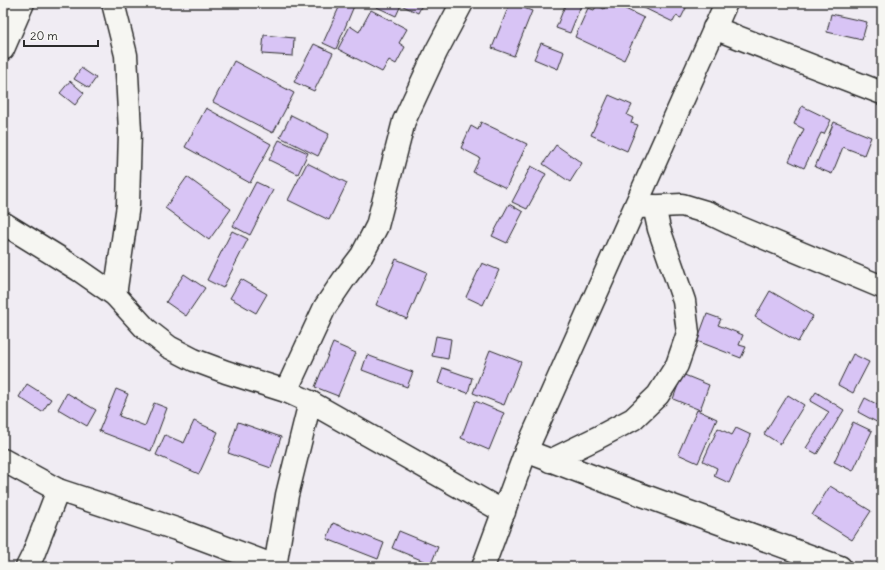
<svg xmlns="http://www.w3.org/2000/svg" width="885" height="570" font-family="Delius,sans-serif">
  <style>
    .building { fill: #d8c4f5; stroke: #2b2b2b }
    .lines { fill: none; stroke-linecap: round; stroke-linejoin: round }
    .minor-casing { stroke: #2b2b2b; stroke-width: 25 }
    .minor { stroke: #f6f6f2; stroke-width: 22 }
  </style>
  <rect width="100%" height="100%" fill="#f0ecf3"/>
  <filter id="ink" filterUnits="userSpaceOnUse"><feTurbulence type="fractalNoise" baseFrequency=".025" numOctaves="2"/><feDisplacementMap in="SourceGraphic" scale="8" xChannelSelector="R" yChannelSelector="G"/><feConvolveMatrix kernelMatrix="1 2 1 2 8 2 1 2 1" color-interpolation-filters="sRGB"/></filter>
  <g filter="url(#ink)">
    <g class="building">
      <path d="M 341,3 L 347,3 L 354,6 L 336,49 L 323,43 Z"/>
      <path d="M 368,3 L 423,3 L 418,13 L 401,5 L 396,16 Z"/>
      <path d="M 510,3 L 532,11 L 514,56 L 492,48 Z"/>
      <path d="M 566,3 L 582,3 L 570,33 L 556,28 Z"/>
      <path d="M 607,3 L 613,3 L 644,18 L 624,60 L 575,37 L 588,8 L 594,10 L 597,5 L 604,9 Z"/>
      <path d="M 634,3 L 685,3 L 688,4 L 681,18 L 676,16 L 673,22 Z"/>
      <path d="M 371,10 L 407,29 L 399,43 L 405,47 L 396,64 L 389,60 L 382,72 L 338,49 L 350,26 L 359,32 Z"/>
      <path d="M 831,14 L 867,22 L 862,40 L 827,32 Z"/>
      <path d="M 264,35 L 294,38 L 293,56 L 262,54 Z"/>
      <path d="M 541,43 L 564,52 L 558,69 L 534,59 Z"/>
      <path d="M 314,44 L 333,53 L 314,91 L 294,82 Z"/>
      <path d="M 234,61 L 294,93 L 273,133 L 213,102 Z"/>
      <path d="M 81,68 L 96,78 L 89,88 L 74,79 Z"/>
      <path d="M 70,81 L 84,93 L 75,105 L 60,93 Z"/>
      <path d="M 609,95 L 632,105 L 627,115 L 633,118 L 631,123 L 638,125 L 627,151 L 591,135 Z"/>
      <path d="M 802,106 L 831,120 L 824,134 L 821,133 L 804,168 L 789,161 L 804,129 L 794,124 Z"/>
      <path d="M 206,108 L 271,144 L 250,183 L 185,147 Z"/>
      <path d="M 291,115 L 329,134 L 318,156 L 280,137 Z"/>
      <path d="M 481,122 L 527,144 L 506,188 L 473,172 L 480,158 L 461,148 L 471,126 L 478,130 Z"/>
      <path d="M 834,122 L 871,137 L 864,155 L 843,147 L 832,174 L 815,167 Z"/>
      <path d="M 279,140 L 308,153 L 298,174 L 269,160 Z"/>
      <path d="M 556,145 L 582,163 L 570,182 L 543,164 Z"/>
      <path d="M 307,163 L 347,183 L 329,220 L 288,200 Z"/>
      <path d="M 531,166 L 546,174 L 527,209 L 512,202 Z"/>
      <path d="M 187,177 L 231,209 L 209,240 L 165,208 Z"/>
      <path d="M 256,182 L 273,190 L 250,235 L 233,226 Z"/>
      <path d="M 509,204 L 523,212 L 507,243 L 492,236 Z"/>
      <path d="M 232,231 L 248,239 L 223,288 L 207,280 Z"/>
      <path d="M 396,259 L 427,272 L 407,319 L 376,305 Z"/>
      <path d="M 482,263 L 499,270 L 483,305 L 466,297 Z"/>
      <path d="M 184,274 L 205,288 L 186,316 L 166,302 Z"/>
      <path d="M 241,279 L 267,294 L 256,313 L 230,298 Z"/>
      <path d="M 770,291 L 813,316 L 798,342 L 755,317 Z"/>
      <path d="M 707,314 L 721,319 L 718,325 L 743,335 L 739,345 L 746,347 L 741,358 L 697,341 Z"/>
      <path d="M 436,336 L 451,339 L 448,359 L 432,356 Z"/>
      <path d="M 333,343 L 356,353 L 338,396 L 315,387 Z"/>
      <path d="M 490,350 L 521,362 L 504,405 L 473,393 Z"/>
      <path d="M 853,354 L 869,362 L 853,393 L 838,385 Z"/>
      <path d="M 367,355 L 413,372 L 407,387 L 362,370 Z"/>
      <path d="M 443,368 L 472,378 L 468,393 L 438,383 Z"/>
      <path d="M 682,374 L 709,385 L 700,410 L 673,399 Z"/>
      <path d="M 27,384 L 51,399 L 42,412 L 19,397 Z"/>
      <path d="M 116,389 L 128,394 L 119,416 L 145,426 L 154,403 L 167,408 L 151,451 L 99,431 Z"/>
      <path d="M 816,392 L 844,410 L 817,454 L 806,448 L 829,412 L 810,401 Z"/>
      <path d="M 67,393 L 96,410 L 87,426 L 58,409 Z"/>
      <path d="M 788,395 L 804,405 L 780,444 L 764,434 Z"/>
      <path d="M 865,398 L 882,407 L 882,425 L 858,412 Z"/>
      <path d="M 475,401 L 504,413 L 489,450 L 461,438 Z"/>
      <path d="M 697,410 L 717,419 L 698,463 L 678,454 Z"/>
      <path d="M 194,421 L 218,432 L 199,474 L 156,455 L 165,435 L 184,443 Z"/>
      <path d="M 238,422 L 281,437 L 271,468 L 228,453 Z"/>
      <path d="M 853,422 L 872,431 L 853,471 L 834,462 Z"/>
      <path d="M 718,428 L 732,435 L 736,428 L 751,435 L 729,483 L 714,476 L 717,468 L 703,461 Z"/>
      <path d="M 830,486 L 871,511 L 852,540 L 812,515 Z"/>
      <path d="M 333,523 L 384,543 L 378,559 L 327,539 Z"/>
      <path d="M 399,531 L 438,547 L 431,564 L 392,548 Z"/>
    </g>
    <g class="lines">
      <g class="minor-casing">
        <g id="minor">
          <path d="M 113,3 L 126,55 L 130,131 L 128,205 L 115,295"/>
          <path d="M 714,28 L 882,93"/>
          <path d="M 3,49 L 23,3"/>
          <path d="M 639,207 L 682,205 L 709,213 L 736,226 L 882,287"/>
          <path d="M 3,223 L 79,270 L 115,295 L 146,329 L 169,347 L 194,360 L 226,372 L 286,391 L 310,402 L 504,512"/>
          <path d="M 286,391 L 325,307 L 344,279 L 362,255 L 377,226 L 404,121 L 436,52 L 462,3"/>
          <path d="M 526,451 L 615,485 L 840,567"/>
          <path d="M 3,460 L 58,490 L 176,529 L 275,566"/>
          <path d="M 550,461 L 597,438 L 633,419 L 658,395 L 677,365 L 688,333 L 684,301 L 659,229 L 654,206"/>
          <path d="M 27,567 L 33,555 L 58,490"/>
          <path d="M 275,567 L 287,495 L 310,402"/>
          <path d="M 483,567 L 526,451 L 726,3"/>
        </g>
      </g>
      <use href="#minor" class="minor"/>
    </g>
  </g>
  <rect width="885" height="570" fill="none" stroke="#f6f6f2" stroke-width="16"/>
  <rect x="8" y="8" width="869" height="554" fill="none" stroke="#2b2b2b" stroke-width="1.5" filter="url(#ink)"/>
  <path d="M24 40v6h74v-6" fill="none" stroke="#2b2b2b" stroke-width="2"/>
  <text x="30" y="40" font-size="12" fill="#2b2b2b" stroke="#f6f6f2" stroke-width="3" paint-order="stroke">20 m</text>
</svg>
